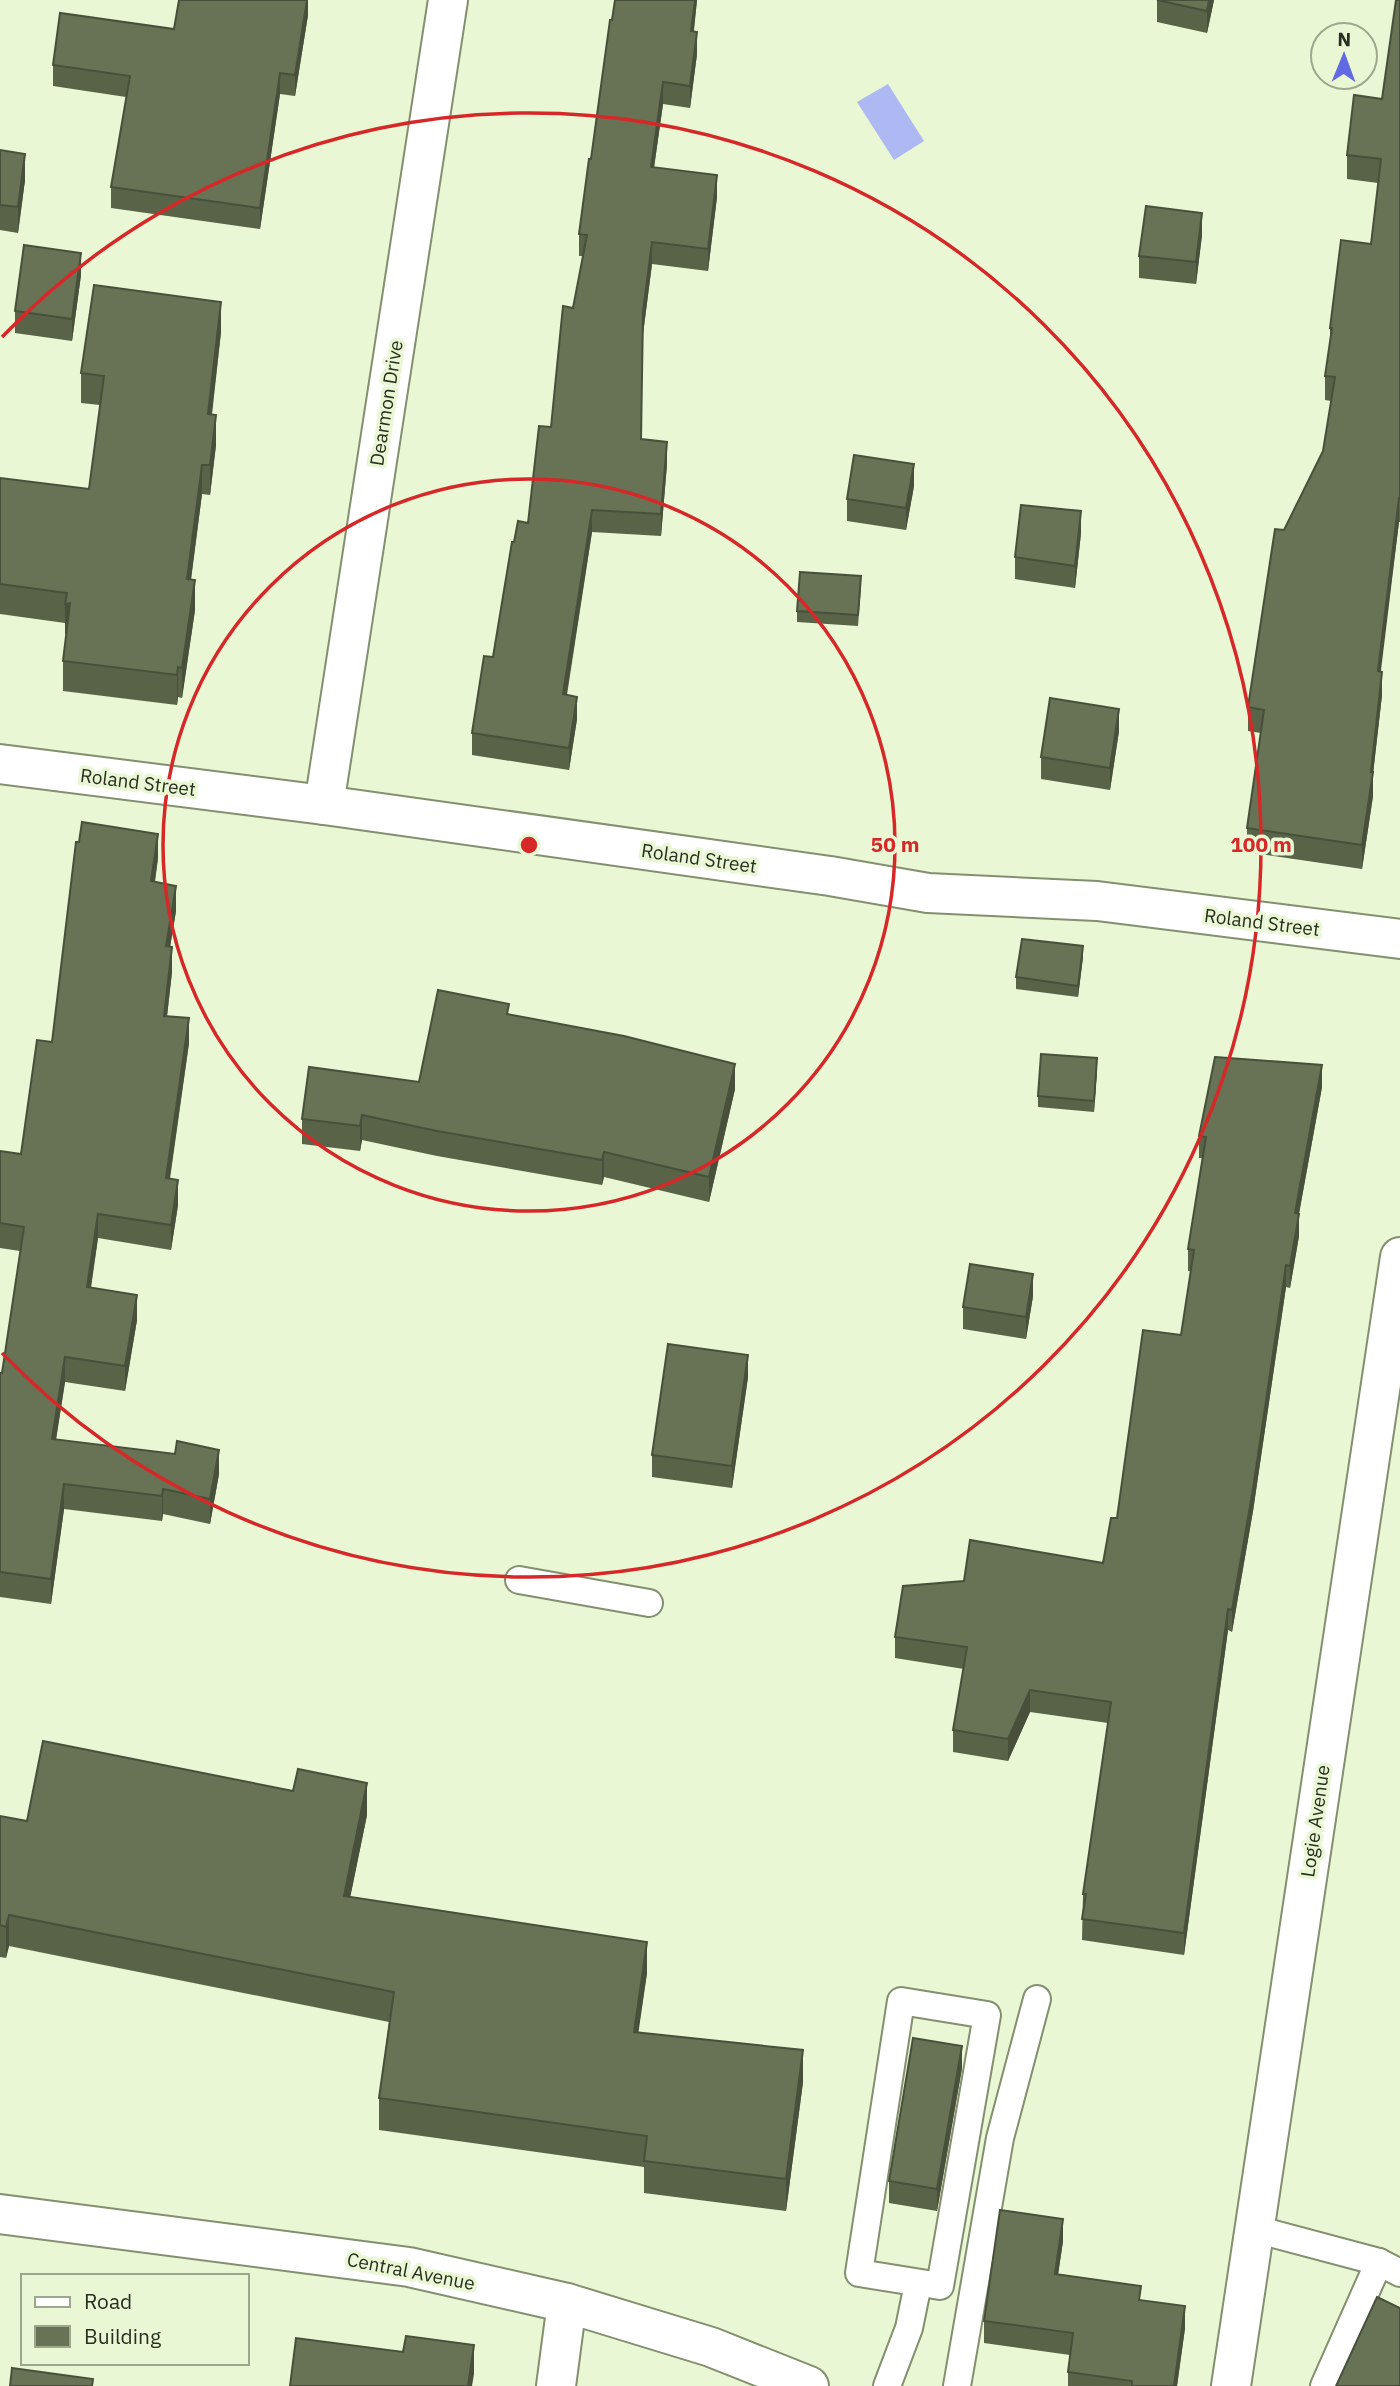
<svg xmlns="http://www.w3.org/2000/svg" width="1400" height="2386" font-family="'IBM Plex Sans',sans-serif">
  <style>
    .water { fill: #aeb9f3 }
    .lines { fill: none; stroke-linecap: round; stroke-linejoin: round }
    .service-casing { stroke: #838f6f; stroke-width: 30 }
    .minor-casing { stroke: #838f6f; stroke-width: 42 }
    .secondary-casing { stroke: #838f6f; stroke-width: 42 }
    .service { stroke: #fff; stroke-width: 26 }
    .minor { stroke: #fff; stroke-width: 38 }
    .secondary { stroke: #fff; stroke-width: 38 }
    .wall { fill: #596348 }
    .shaded-wall { fill: #48503b }
    .building { fill: #677354; stroke: #48503b; stroke-width: 2 }
    .ring { fill: none; stroke: #d62828; stroke-width: 3.5 }
    .labels { text-anchor: middle; dominant-baseline: central; stroke-width: 7; stroke-linejoin: round; paint-order: stroke }
    .street-label { font-size: 19px; fill: #292e21; stroke: #e9f7d4 }
    .centre { fill: #d62828; stroke: #e9f7d4; stroke-width: 3.5 }
    .ring-label { font-size: 21px; text-anchor: middle; font-weight: bold; fill: #d62828; stroke: #e9f7d4; stroke-width: 7; stroke-linejoin: round; paint-order: stroke }
  </style>
  <rect width="100%" height="100%" fill="#e9f7d4"/>
  <path class="water" d="M 888,84 L 924,141 L 894,160 L 857,102 Z"/>
  <g class="lines">
    <g class="service-casing">
      <g id="service">
        <path d="M 519,1580 L 649,1603"/>
        <path d="M 901,2001 L 987,2015 L 940,2286 L 859,2273 Z"/>
        <path d="M 1255,2229 L 1379,2262 L 1400,2273"/>
        <path d="M 887,2386 L 909,2328 L 918,2284"/>
        <path d="M 957,2386 L 1000,2138 L 1037,1999"/>
        <path d="M 1324,2386 L 1379,2262"/>
      </g>
    </g>
    <g class="minor-casing">
      <g id="minor">
        <path d="M 0,764 L 324,805 L 830,876 L 928,893 L 1097,901 L 1400,939"/>
        <path d="M 324,805 L 448,0"/>
        <path d="M 556,2386 L 567,2303"/>
        <path d="M 1231,2386 L 1400,1257"/>
      </g>
    </g>
    <g class="secondary-casing">
      <path id="secondary" d="M 0,2214 L 409,2267 L 567,2303 L 711,2347 L 809,2386"/>
    </g>
    <use href="#service" class="service"/>
    <use href="#minor" class="minor"/>
    <use href="#secondary" class="secondary"/>
  </g>
  <g class="wall">
    <path d="M 308,0 L 308,15 L 295,96 L 280,94 L 260,229 L 111,208 L 111,187 L 126,97 L 53,86 L 53,65 L 174,29 Z"/>
    <path d="M 615,0 L 697,0 L 694,31 L 697,54 L 690,108 L 663,104 L 654,167 L 717,197 L 708,271 L 652,264 L 643,334 L 641,439 L 667,464 L 661,536 L 592,532 L 567,695 L 577,719 L 569,770 L 472,755 L 472,733 L 493,657 L 514,542 L 528,523 L 551,427 L 583,256 L 579,256 L 579,234 Z"/>
    <path d="M 1157,0 L 1214,0 L 1207,33 L 1157,22 Z"/>
    <path d="M 1400,0 L 1400,522 L 1399,522 L 1380,671 L 1382,695 L 1373,774 L 1373,796 L 1362,869 L 1247,852 L 1247,828 L 1261,733 L 1248,731 L 1248,707 L 1284,530 L 1323,451 L 1331,401 L 1325,400 L 1325,376 L 1330,346 L 1330,328 L 1371,244 L 1378,183 L 1347,179 L 1347,155 L 1382,99 Z"/>
    <path d="M 0,150 L 25,180 L 18,233 L 0,230 Z"/>
    <path d="M 1202,235 L 1196,284 L 1139,278 L 1139,256 Z"/>
    <path d="M 81,275 L 72,341 L 15,333 L 15,311 Z"/>
    <path d="M 221,332 L 212,415 L 216,445 L 210,495 L 202,494 L 191,580 L 195,610 L 182,698 L 178,697 L 177,705 L 63,691 L 63,661 L 66,634 L 65,634 L 65,623 L 0,614 L 0,478 L 89,489 L 100,405 L 81,403 L 81,373 Z"/>
    <path d="M 914,486 L 906,530 L 847,521 L 847,499 Z"/>
    <path d="M 1081,533 L 1075,588 L 1015,579 L 1015,557 Z"/>
    <path d="M 861,587 L 858,626 L 797,622 L 797,611 Z"/>
    <path d="M 1119,731 L 1110,790 L 1041,779 L 1041,757 Z"/>
    <path d="M 158,858 L 155,882 L 176,911 L 170,947 L 172,972 L 167,1017 L 189,1043 L 170,1179 L 178,1205 L 171,1250 L 98,1238 L 91,1288 L 137,1320 L 125,1391 L 65,1382 L 56,1440 L 219,1474 L 210,1524 L 163,1514 L 162,1521 L 64,1509 L 51,1604 L 0,1597 L 0,1373 L 2,1373 L 20,1251 L 0,1248 L 0,1151 L 21,1154 L 52,1042 Z"/>
    <path d="M 1083,957 L 1078,997 L 1016,989 L 1016,977 Z"/>
    <path d="M 509,1015 L 735,1089 L 709,1202 L 604,1177 L 602,1185 L 437,1156 L 362,1140 L 360,1151 L 302,1144 L 302,1119 L 419,1082 Z"/>
    <path d="M 1097,1070 L 1094,1112 L 1038,1107 L 1038,1096 Z"/>
    <path d="M 1322,1087 L 1299,1214 L 1299,1236 L 1290,1288 L 1286,1287 L 1253,1511 L 1232,1632 L 1228,1630 L 1184,1955 L 1082,1940 L 1083,1894 L 1108,1723 L 1030,1712 L 1008,1761 L 953,1752 L 953,1730 L 964,1669 L 895,1658 L 895,1637 L 964,1581 L 1103,1563 L 1117,1518 L 1181,1335 L 1191,1271 L 1188,1271 L 1188,1249 L 1203,1158 L 1199,1158 L 1199,1136 Z"/>
    <path d="M 1033,1296 L 1026,1339 L 963,1329 L 963,1307 Z"/>
    <path d="M 748,1377 L 732,1488 L 652,1477 L 652,1455 Z"/>
    <path d="M 367,1815 L 350,1897 L 647,1973 L 638,2032 L 803,2082 L 786,2211 L 644,2193 L 644,2167 L 379,2130 L 379,2098 L 389,2022 L 9,1946 L 6,1958 L 0,1957 L 0,1816 L 27,1821 Z"/>
    <path d="M 962,2068 L 937,2211 L 889,2203 L 889,2181 Z"/>
    <path d="M 1063,2241 L 1058,2274 L 1141,2300 L 1185,2328 L 1177,2386 L 1068,2386 L 1068,2372 L 1070,2355 L 984,2343 L 984,2321 Z"/>
  </g>
  <g class="shaded-wall">
    <path d="M 307,0 L 308,0 L 308,15 L 295,96 L 295,75 Z"/>
    <path d="M 695,0 L 697,0 L 691,53 L 691,31 Z"/>
    <path d="M 1209,0 L 1214,0 L 1207,33 L 1207,11 Z"/>
    <path d="M 697,32 L 697,54 L 690,108 L 690,86 Z"/>
    <path d="M 280,73 L 280,94 L 260,229 L 260,208 Z"/>
    <path d="M 663,82 L 663,104 L 651,189 L 651,167 Z"/>
    <path d="M 25,154 L 25,180 L 18,233 L 18,207 Z"/>
    <path d="M 717,175 L 717,197 L 708,271 L 708,249 Z"/>
    <path d="M 1202,213 L 1202,235 L 1196,284 L 1196,262 Z"/>
    <path d="M 652,242 L 652,264 L 643,334 L 643,312 Z"/>
    <path d="M 81,253 L 81,275 L 72,341 L 72,319 Z"/>
    <path d="M 221,302 L 221,332 L 208,444 L 208,414 Z"/>
    <path d="M 216,415 L 216,445 L 210,495 L 210,465 Z"/>
    <path d="M 667,442 L 667,464 L 661,536 L 661,514 Z"/>
    <path d="M 914,464 L 914,486 L 906,530 L 906,508 Z"/>
    <path d="M 202,465 L 202,494 L 187,609 L 187,579 Z"/>
    <path d="M 1399,498 L 1399,522 L 1378,695 L 1378,671 Z"/>
    <path d="M 592,510 L 592,532 L 563,716 L 563,694 Z"/>
    <path d="M 1081,511 L 1081,533 L 1075,588 L 1075,566 Z"/>
    <path d="M 195,580 L 195,610 L 182,698 L 182,668 Z"/>
    <path d="M 70,603 L 70,633 L 65,634 L 65,604 Z"/>
    <path d="M 178,667 L 178,697 L 177,705 L 177,675 Z"/>
    <path d="M 1382,672 L 1382,695 L 1373,774 L 1373,796 L 1362,869 L 1362,845 Z"/>
    <path d="M 577,697 L 577,719 L 569,770 L 569,748 Z"/>
    <path d="M 1119,709 L 1119,731 L 1110,790 L 1110,768 Z"/>
    <path d="M 158,834 L 158,858 L 151,906 L 151,881 Z"/>
    <path d="M 176,886 L 176,911 L 166,971 L 166,946 Z"/>
    <path d="M 1083,946 L 1083,957 L 1078,997 L 1078,986 Z"/>
    <path d="M 172,947 L 172,972 L 164,1041 L 164,1016 Z"/>
    <path d="M 189,1018 L 189,1043 L 166,1203 L 166,1178 Z"/>
    <path d="M 1097,1058 L 1097,1070 L 1094,1112 L 1094,1101 Z"/>
    <path d="M 735,1064 L 735,1089 L 709,1202 L 709,1177 Z"/>
    <path d="M 1322,1065 L 1322,1087 L 1295,1235 L 1295,1213 Z"/>
    <path d="M 362,1115 L 362,1140 L 360,1151 L 360,1126 Z"/>
    <path d="M 604,1152 L 604,1177 L 602,1185 L 602,1160 Z"/>
    <path d="M 178,1180 L 178,1205 L 171,1250 L 171,1225 Z"/>
    <path d="M 98,1214 L 98,1238 L 87,1312 L 87,1287 Z"/>
    <path d="M 1299,1214 L 1299,1236 L 1290,1288 L 1290,1266 Z"/>
    <path d="M 1286,1265 L 1286,1287 L 1253,1511 L 1232,1632 L 1232,1610 Z"/>
    <path d="M 1033,1274 L 1033,1296 L 1026,1339 L 1026,1317 Z"/>
    <path d="M 137,1295 L 137,1320 L 125,1391 L 125,1366 Z"/>
    <path d="M 748,1355 L 748,1377 L 732,1488 L 732,1466 Z"/>
    <path d="M 65,1357 L 65,1382 L 52,1464 L 52,1439 Z"/>
    <path d="M 219,1450 L 219,1474 L 210,1524 L 210,1499 Z"/>
    <path d="M 64,1484 L 64,1509 L 51,1604 L 51,1579 Z"/>
    <path d="M 163,1489 L 163,1514 L 162,1521 L 162,1496 Z"/>
    <path d="M 1228,1609 L 1228,1630 L 1184,1955 L 1184,1933 Z"/>
    <path d="M 1030,1690 L 1030,1712 L 1008,1761 L 1008,1739 Z"/>
    <path d="M 367,1783 L 367,1815 L 344,1928 L 344,1896 Z"/>
    <path d="M 9,1915 L 9,1946 L 6,1958 L 6,1927 Z"/>
    <path d="M 647,1942 L 647,1973 L 634,2063 L 634,2032 Z"/>
    <path d="M 962,2046 L 962,2068 L 937,2211 L 937,2189 Z"/>
    <path d="M 803,2050 L 803,2082 L 786,2211 L 786,2179 Z"/>
    <path d="M 1063,2219 L 1063,2241 L 1055,2296 L 1055,2274 Z"/>
    <path d="M 1185,2306 L 1185,2328 L 1177,2386 L 1174,2386 Z"/>
    <path d="M 474,2345 L 474,2374 L 472,2386 L 468,2386 Z"/>
  </g>
  <g class="building">
    <path d="M 179,0 L 307,0 L 295,75 L 280,73 L 260,208 L 111,187 L 130,76 L 53,65 L 60,13 L 174,29 Z"/>
    <path d="M 615,0 L 695,0 L 691,31 L 697,32 L 690,86 L 663,82 L 651,167 L 717,175 L 708,249 L 652,242 L 643,312 L 641,439 L 667,442 L 661,514 L 592,510 L 563,694 L 577,697 L 569,748 L 472,733 L 484,656 L 493,657 L 512,542 L 514,542 L 518,521 L 528,523 L 539,426 L 551,427 L 563,306 L 573,308 L 587,235 L 579,234 L 589,159 L 591,159 L 610,20 L 612,20 Z"/>
    <path d="M 1157,0 L 1209,0 L 1207,11 Z"/>
    <path d="M 1396,0 L 1400,0 L 1400,498 L 1399,498 L 1378,671 L 1382,672 L 1371,772 L 1373,772 L 1362,845 L 1247,828 L 1264,710 L 1248,707 L 1275,529 L 1284,530 L 1323,451 L 1335,377 L 1325,376 L 1332,328 L 1330,328 L 1341,240 L 1371,244 L 1381,159 L 1347,155 L 1354,95 L 1382,99 Z"/>
    <path d="M 0,150 L 25,154 L 18,207 L 0,205 Z"/>
    <path d="M 1146,206 L 1202,213 L 1196,262 L 1139,256 Z"/>
    <path d="M 24,245 L 81,253 L 72,319 L 15,311 Z"/>
    <path d="M 94,285 L 221,302 L 208,414 L 216,415 L 210,465 L 202,465 L 187,579 L 195,580 L 182,668 L 178,667 L 177,675 L 63,661 L 70,603 L 65,604 L 67,593 L 0,584 L 0,478 L 89,489 L 104,376 L 81,373 Z"/>
    <path d="M 854,455 L 914,464 L 906,508 L 847,499 Z"/>
    <path d="M 1021,505 L 1081,511 L 1075,566 L 1015,557 Z"/>
    <path d="M 800,572 L 861,576 L 858,615 L 797,611 Z"/>
    <path d="M 1050,698 L 1119,709 L 1110,768 L 1041,757 Z"/>
    <path d="M 82,822 L 158,834 L 151,881 L 176,886 L 166,946 L 172,947 L 164,1016 L 189,1018 L 166,1178 L 178,1180 L 171,1225 L 98,1214 L 87,1287 L 137,1295 L 125,1366 L 65,1357 L 52,1439 L 175,1454 L 177,1441 L 219,1450 L 210,1499 L 163,1489 L 162,1496 L 64,1484 L 51,1579 L 0,1572 L 0,1373 L 2,1373 L 24,1227 L 0,1223 L 0,1151 L 21,1154 L 37,1040 L 52,1042 L 76,842 L 79,842 Z"/>
    <path d="M 1022,939 L 1083,946 L 1078,986 L 1016,977 Z"/>
    <path d="M 438,990 L 509,1004 L 507,1014 L 624,1036 L 735,1064 L 709,1177 L 604,1152 L 602,1160 L 437,1131 L 362,1115 L 360,1126 L 302,1119 L 309,1067 L 419,1082 Z"/>
    <path d="M 1041,1054 L 1097,1058 L 1094,1101 L 1038,1096 Z"/>
    <path d="M 1215,1057 L 1322,1065 L 1295,1213 L 1299,1214 L 1290,1266 L 1286,1265 L 1253,1489 L 1232,1610 L 1228,1609 L 1184,1933 L 1082,1919 L 1086,1894 L 1083,1894 L 1111,1702 L 1030,1690 L 1008,1739 L 953,1730 L 967,1647 L 895,1637 L 903,1586 L 964,1581 L 970,1540 L 1103,1563 L 1111,1518 L 1117,1518 L 1143,1330 L 1181,1335 L 1194,1250 L 1188,1249 L 1206,1137 L 1199,1136 Z"/>
    <path d="M 970,1264 L 1033,1274 L 1026,1317 L 963,1307 Z"/>
    <path d="M 668,1344 L 748,1355 L 732,1466 L 652,1455 Z"/>
    <path d="M 43,1741 L 293,1791 L 298,1769 L 367,1783 L 344,1896 L 647,1942 L 634,2032 L 803,2050 L 786,2179 L 644,2161 L 647,2136 L 379,2098 L 394,1992 L 9,1915 L 6,1927 L 0,1925 L 0,1816 L 27,1821 Z"/>
    <path d="M 913,2038 L 962,2046 L 937,2189 L 889,2181 Z"/>
    <path d="M 1000,2210 L 1063,2219 L 1055,2274 L 1141,2286 L 1139,2300 L 1185,2306 L 1174,2386 L 1132,2386 L 1132,2381 L 1068,2372 L 1073,2333 L 984,2321 Z"/>
    <path d="M 1377,2297 L 1400,2308 L 1400,2386 L 1336,2386 Z"/>
    <path d="M 406,2336 L 474,2345 L 468,2386 L 290,2386 L 296,2338 L 403,2352 Z"/>
    <path d="M 12,2368 L 93,2379 L 92,2386 L 10,2386 Z"/>
  </g>
  <g class="ring">
    <circle cx="529" cy="845" r="366"/>
    <path d="M2 337A732 732 0 1 1 2 1353"/>
  </g>
  <g class="labels">
    <g class="street-label">
      <text transform="translate(386 403) rotate(-81)">Dearmon Drive</text>
      <text transform="translate(138 782) rotate(7)">Roland Street</text>
      <text transform="translate(699 858) rotate(8)">Roland Street</text>
      <text transform="translate(1262 922) rotate(7)">Roland Street</text>
      <text transform="translate(1315 1821) rotate(-82)">Logie Avenue</text>
      <text transform="translate(411 2271) rotate(11)">Central Avenue</text>
    </g>
  </g>
  <circle cx="529" cy="845" r="10" class="centre"/>
  <g class="ring-label">
    <text x="895" y="852">50 m</text>
    <text x="1261" y="852">100 m</text>
  </g>
  <rect x="21" y="2274" width="228" height="91" fill="#e9f7d4" stroke="#9ca78c" stroke-width="2"/>
  <rect x="35" y="2297" width="35" height="10" fill="#ffffff" stroke="#9ca78c" stroke-width="2"/>
  <text x="84" y="2309" font-size="21" fill="#292e21">Road</text>
  <rect x="35" y="2326" width="35" height="21" fill="#677354" stroke="#9ca78c" stroke-width="2"/>
  <text x="84" y="2344" font-size="21" fill="#292e21">Building</text>
  <g transform="translate(1344 56) rotate(1)"><circle r="33" fill="#e9f7d4" stroke="#9ca78c" stroke-width="2"/>
  <path d="M0-5L12 26L0 18L-12 26Z" fill="#616ae2"/>
  <text y="-10" font-size="19" font-weight="bold" text-anchor="middle" fill="#292e21">N</text>
  </g>
</svg>
